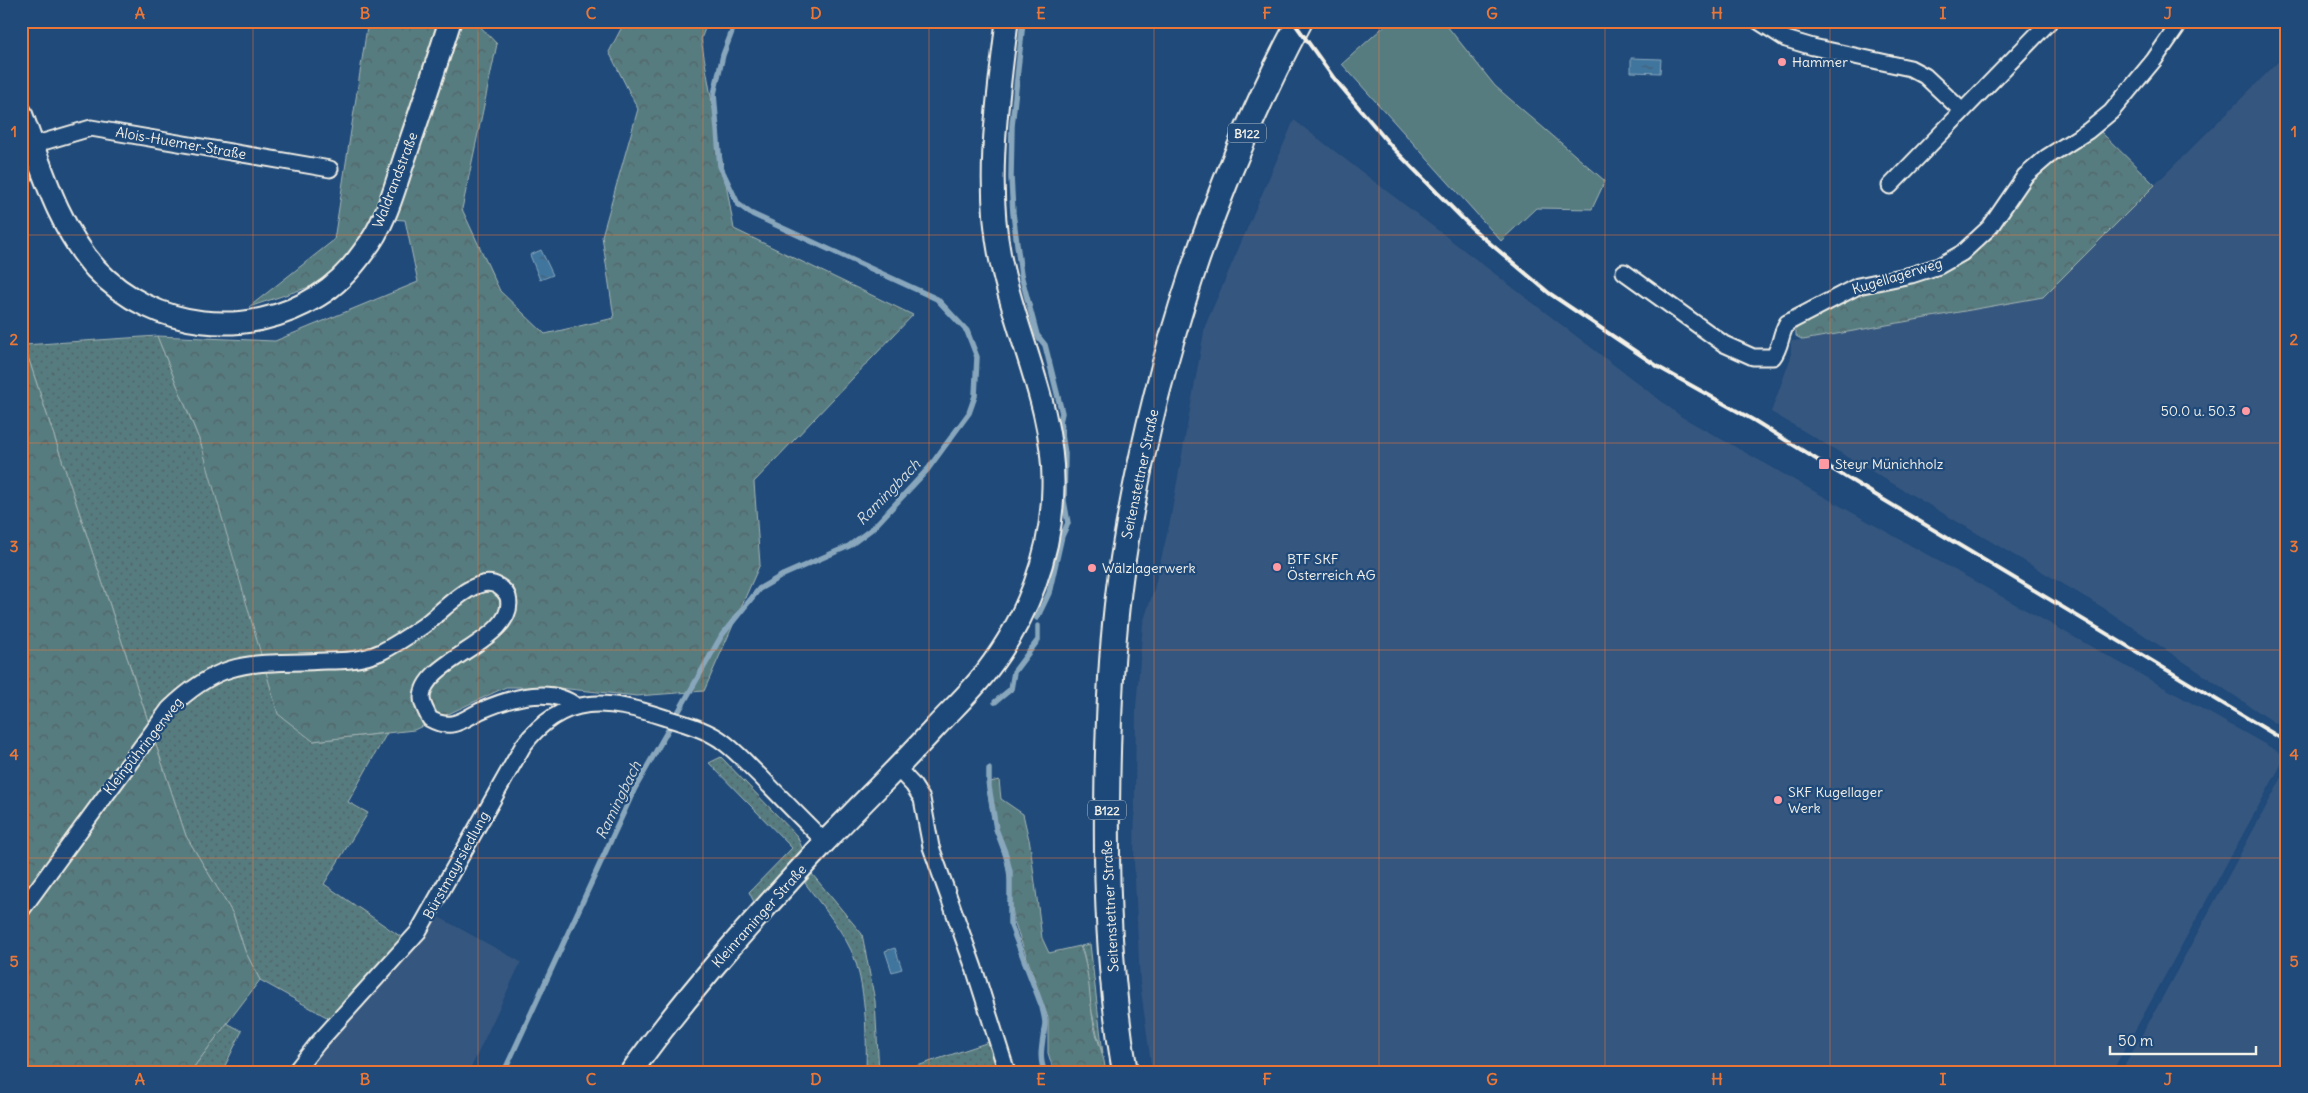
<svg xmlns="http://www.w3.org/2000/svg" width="2308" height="1093" font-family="Delius,sans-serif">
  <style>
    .built { fill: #34567e }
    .grass { fill: url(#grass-dots); stroke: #a6b6b4 }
    .forest { fill: url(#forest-crowns); stroke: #a6b6b4 }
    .pitch { fill: #577b80; stroke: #a6b6b4 }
    .water { fill: url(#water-ripples); stroke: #89a7bc }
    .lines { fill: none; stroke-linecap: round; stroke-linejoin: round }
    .stream { stroke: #89a7bc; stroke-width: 5.5 }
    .street-casing { stroke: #f4f1e8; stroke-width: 19 }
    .secondary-casing { stroke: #f4f1e8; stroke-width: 25 }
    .primary-casing { stroke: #f4f1e8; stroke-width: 28 }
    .street { stroke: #1f4a7a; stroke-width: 15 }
    .secondary { stroke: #1f4a7a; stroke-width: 21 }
    .primary { stroke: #1f4a7a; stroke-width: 24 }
    .rail { stroke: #f4f1e8; stroke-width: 4 }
    .grid { fill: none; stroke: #ea7738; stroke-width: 1; stroke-opacity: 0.55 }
    .poi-dot { fill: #ff9aa2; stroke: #1f4a7a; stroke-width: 2 }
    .labels { text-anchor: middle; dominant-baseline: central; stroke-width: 4.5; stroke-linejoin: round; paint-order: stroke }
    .shield { fill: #1f4a7a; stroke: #b4bfc7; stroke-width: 1 }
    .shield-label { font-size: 12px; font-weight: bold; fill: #f4f1e8 }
    .poi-label { font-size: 14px; fill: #f4f1e8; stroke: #1f4a7a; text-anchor: start }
    .street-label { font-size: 14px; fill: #f4f1e8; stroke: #1f4a7a }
    .water-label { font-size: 15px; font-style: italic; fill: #d9dedd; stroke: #1f4a7a }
    .neatline { fill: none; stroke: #ea7738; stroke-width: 2 }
    .grid-label { font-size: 16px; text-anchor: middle; font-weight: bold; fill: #ea7738 }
  </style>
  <defs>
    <pattern id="grass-dots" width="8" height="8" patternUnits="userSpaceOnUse" patternTransform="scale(1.25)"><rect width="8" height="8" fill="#577b80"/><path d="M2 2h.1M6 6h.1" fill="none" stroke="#516466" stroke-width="1.8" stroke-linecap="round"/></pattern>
    <pattern id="forest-crowns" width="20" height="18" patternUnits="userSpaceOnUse" patternTransform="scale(1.25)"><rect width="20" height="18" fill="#577b80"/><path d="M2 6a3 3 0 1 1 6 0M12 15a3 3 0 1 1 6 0" fill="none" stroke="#516466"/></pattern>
    <pattern id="water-ripples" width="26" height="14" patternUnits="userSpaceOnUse" patternTransform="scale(1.25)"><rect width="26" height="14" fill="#41759e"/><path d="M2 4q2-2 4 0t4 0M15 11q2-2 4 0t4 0" fill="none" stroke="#455e72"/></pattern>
  </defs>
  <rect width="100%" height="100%" fill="#1f4a7a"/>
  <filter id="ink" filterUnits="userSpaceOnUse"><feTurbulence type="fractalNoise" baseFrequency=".02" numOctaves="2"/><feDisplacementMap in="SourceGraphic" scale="10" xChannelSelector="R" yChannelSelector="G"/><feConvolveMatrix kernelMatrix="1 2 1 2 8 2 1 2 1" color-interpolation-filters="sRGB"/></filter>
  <g filter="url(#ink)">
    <g class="built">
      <path d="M 2279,61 L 2287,65 L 2287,731 L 2102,607 L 1771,412 L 1791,357 L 1791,341 L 1803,340 L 2043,296 Z"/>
      <path d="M 1294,120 L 1682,417 L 2286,756 L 2112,1072 L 1152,1072 L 1140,983 L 1134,862 L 1136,707 L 1143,623 L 1154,589 L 1170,521 L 1205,326 Z"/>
      <path d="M 2287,768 L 2287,1072 L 2121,1072 L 2149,1022 Z"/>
      <path d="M 426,910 L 521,962 L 469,1072 L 292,1072 L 372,980 Z"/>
    </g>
    <g class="grass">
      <path d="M 157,336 L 201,444 L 313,741 L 387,733 L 348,802 L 368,813 L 324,884 L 407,941 L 332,1020 L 260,980 L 245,951 L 233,914 L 186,836 L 24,345 Z"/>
      <path d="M 721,757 L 797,836 L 803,850 L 754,902 L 749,892 L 792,848 L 709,763 Z"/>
      <path d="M 812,874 L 862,934 L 875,1001 L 879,1072 L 866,1072 C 867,1036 866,982 851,950 C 839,925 820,904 805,883 Z"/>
      <path d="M 1090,944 L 1103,1054 C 1096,1032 1091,1011 1088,988 C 1086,973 1087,960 1081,946 Z"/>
      <path d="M 227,1023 L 242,1031 L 222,1072 L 190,1072 Z"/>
      <path d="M 1001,1038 L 1012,1072 L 899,1072 Z"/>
    </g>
    <g class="forest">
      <path d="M 368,21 L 475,21 L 497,44 L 462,209 L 500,291 L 545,334 L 614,318 L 602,236 L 638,109 L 609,52 L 625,21 L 708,21 L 701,39 L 734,229 L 913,315 L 754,482 L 760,564 L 704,691 L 637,696 L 549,687 L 506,687 L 414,730 L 313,741 L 278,714 L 201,444 L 157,336 L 275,341 L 418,282 L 405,220 L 375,218 L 336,278 L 249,307 L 334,240 Z"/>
      <path d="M 2099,130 L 2155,185 L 2043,297 L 1803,340 L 1796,336 L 1796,329 L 1804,322 L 1853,295 L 1938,273 L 2033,178 L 2070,149 Z"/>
      <path d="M 21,344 L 24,345 L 186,836 L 233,914 L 245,951 L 260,980 L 190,1072 L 21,1072 Z"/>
      <path d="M 999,780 L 1001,799 L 1023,814 L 1030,844 L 1042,938 L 1049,953 L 1080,946 C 1090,969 1089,1001 1094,1026 C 1098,1042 1104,1056 1106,1072 L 1054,1072 L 1048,1053 L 1048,1018 L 1014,921 L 1006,864 L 992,818 L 986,783 Z"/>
    </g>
    <path class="pitch" d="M 1390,21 L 1443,21 L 1495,86 L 1605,181 L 1592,209 L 1536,208 L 1501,241 L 1342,64 Z"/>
    <g class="water">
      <path d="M 1631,58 L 1661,59 L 1660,73 L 1631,72 Z"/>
      <path d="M 541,250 L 553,275 L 540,280 L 530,255 Z"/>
      <path d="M 895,948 L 902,969 L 892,972 L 885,951 Z"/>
    </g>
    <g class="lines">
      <g class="stream">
        <path d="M 1023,21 L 1012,126 L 1011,177 L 1013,213 L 1021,275 L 1037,335 L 1045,345 L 1062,413 L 1060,422 L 1065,454 L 1064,501 L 1068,523 L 1062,536 L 1049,593 L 1037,618"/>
        <path d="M 995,702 L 1011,689 L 1014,672 L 1038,640 L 1038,626"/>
        <path d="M 989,769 L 989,787 L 996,829 L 1006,855 L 1010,872 L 1010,923 L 1042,1007 C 1043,1012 1045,1018 1045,1023 C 1044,1039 1037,1057 1045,1072"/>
        <path d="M 504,1072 L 634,790 L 722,635 L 759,589 L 783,575 L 849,546 L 873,528 L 928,469 L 969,413 L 975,396 L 977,357 L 967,331 L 937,299 L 750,213 L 738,204 L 720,166 L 714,94 L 723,55 L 736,21"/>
      </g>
      <g class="street-casing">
        <g id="street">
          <path d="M 1758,21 L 1786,39 L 1813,47 L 1910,68 L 1925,76 L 1962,111"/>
          <path d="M 33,145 L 91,128 L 330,169"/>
          <path d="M 1890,186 L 2050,21"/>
          <path d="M 1624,272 L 1724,344 L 1753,357 L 1773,357 C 1781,347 1780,334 1787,323 L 1858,286 L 1911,275 L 1939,266 L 1962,253 L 1990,227 L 2025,176 L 2047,157 L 2088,131 L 2111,112 L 2154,60 L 2181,21"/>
          <path d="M 897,768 L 913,785 L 922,799 L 931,847 L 974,968 L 1007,1072"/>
          <path d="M 21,911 L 169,709 C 225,655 254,665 326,661 C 345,661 363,660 381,652 C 395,645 410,635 423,626 C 440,614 476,572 498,586 C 503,589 506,592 508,597 C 519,640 422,659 422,698 C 422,705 427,713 430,719 C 437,723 444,725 452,724 C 461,723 472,715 480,711 C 507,699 550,685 576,706"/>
          <path d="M 295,1072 L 317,1044 L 418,932 L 523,746 C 563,692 609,699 666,718 C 683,723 701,728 716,737 C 733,747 747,764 761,777 C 782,799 804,821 825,842"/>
        </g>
      </g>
      <g class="secondary-casing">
        <g id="secondary">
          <path d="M 21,113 C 41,166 58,227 96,269 C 153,330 249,340 318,296 C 336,285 352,268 364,251 C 386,224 395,186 406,154 C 421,110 436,66 450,21"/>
          <path d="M 631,1072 C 689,991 756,917 823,844 C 859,806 897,769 933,730 C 950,711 970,693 986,672 C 1027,619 1052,555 1053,487 C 1055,408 1015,334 1000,257 C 985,179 998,99 1007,21"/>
        </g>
      </g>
      <g class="primary-casing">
        <path id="primary" d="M 1125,1072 C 1110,985 1106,894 1107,806 C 1108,720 1111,631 1125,546 C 1155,364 1213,184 1300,21"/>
      </g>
      <use href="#street" class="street"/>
      <use href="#secondary" class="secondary"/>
      <use href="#primary" class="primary"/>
      <path class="rail" d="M 1293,21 L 1333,77 L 1392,147 L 1473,229 L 1549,293 L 1660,368 L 1755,421 L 1824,464 L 2287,742"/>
    </g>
  </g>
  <path class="grid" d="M 253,21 L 253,1072M 478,21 L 478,1072M 703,21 L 703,1072M 929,21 L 929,1072M 1154,21 L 1154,1072M 1379,21 L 1379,1072M 1605,21 L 1605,1072M 1830,21 L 1830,1072M 2055,21 L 2055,1072M 21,235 L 2287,235M 21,443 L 2287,443M 21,650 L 2287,650M 21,858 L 2287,858"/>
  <g class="poi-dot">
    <circle cx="1782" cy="62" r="5"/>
    <circle cx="2246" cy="411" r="5"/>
    <rect x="1818" y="458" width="12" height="12" rx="2.5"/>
    <circle cx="1277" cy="567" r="5"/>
    <circle cx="1092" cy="568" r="5"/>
    <circle cx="1778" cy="800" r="5"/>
  </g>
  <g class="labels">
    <g class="shield">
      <rect x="1228" y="123.5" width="38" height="19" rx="4"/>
      <rect x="1088" y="800.5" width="38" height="19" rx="4"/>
    </g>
    <g class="shield-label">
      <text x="1247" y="133">B122</text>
      <text x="1107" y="810">B122</text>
    </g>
    <g class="poi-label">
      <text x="1792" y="62">Hammer</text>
      <text x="2236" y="411" text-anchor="end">50.0 u. 50.3</text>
      <text x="1835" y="464">Steyr Münichholz</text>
      <text x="1287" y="559">BTF SKF<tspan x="1287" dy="16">Österreich AG</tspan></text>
      <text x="1102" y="568">Wälzlagerwerk</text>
      <text x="1788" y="792">SKF Kugellager<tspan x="1788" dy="16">Werk</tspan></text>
    </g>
    <g class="street-label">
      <text transform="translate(181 143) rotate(10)">Alois-Huemer-Straße</text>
      <text transform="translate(395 180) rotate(-69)">Waldrandstraße</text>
      <text transform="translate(1897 276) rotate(-17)">Kugellagerweg</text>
      <text transform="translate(1140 474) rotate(-78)">Seitenstettner Straße</text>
      <text transform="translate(143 746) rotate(-52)">Kleinpühringerweg</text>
      <text transform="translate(456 865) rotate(-61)">Bürstmayrsiedlung</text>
      <text transform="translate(1110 906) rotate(-93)">Seitenstettner Straße</text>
      <text transform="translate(759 916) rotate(-48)">Kleinraminger Straße</text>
    </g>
    <g class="water-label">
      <text transform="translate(888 492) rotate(-46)">Ramingbach</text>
      <text transform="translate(618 800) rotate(-64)">Ramingbach</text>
    </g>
  </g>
  <rect width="2308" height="1093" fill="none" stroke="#1f4a7a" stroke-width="55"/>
  <path d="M2110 1046v8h146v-8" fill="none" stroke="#f4f1e8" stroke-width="2.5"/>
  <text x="2118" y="1046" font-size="15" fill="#f4f1e8" stroke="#1f4a7a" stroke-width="4" paint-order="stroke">50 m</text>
  <rect x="28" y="28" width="2252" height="1038" class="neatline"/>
  <g class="grid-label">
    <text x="140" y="19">A</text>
    <text x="365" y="19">B</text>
    <text x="591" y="19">C</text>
    <text x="816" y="19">D</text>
    <text x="1041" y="19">E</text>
    <text x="1267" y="19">F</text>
    <text x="1492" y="19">G</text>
    <text x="1717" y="19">H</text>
    <text x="1943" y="19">I</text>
    <text x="2168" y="19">J</text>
    <text x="14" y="137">1</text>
    <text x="2294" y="137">1</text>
    <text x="14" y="345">2</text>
    <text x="2294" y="345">2</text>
    <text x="14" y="552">3</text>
    <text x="2294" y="552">3</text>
    <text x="14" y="760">4</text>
    <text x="2294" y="760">4</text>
    <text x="14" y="967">5</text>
    <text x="2294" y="967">5</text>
    <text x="140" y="1085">A</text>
    <text x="365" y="1085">B</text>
    <text x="591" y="1085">C</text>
    <text x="816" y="1085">D</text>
    <text x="1041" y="1085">E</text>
    <text x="1267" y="1085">F</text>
    <text x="1492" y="1085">G</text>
    <text x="1717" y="1085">H</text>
    <text x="1943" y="1085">I</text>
    <text x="2168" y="1085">J</text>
  </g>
</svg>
